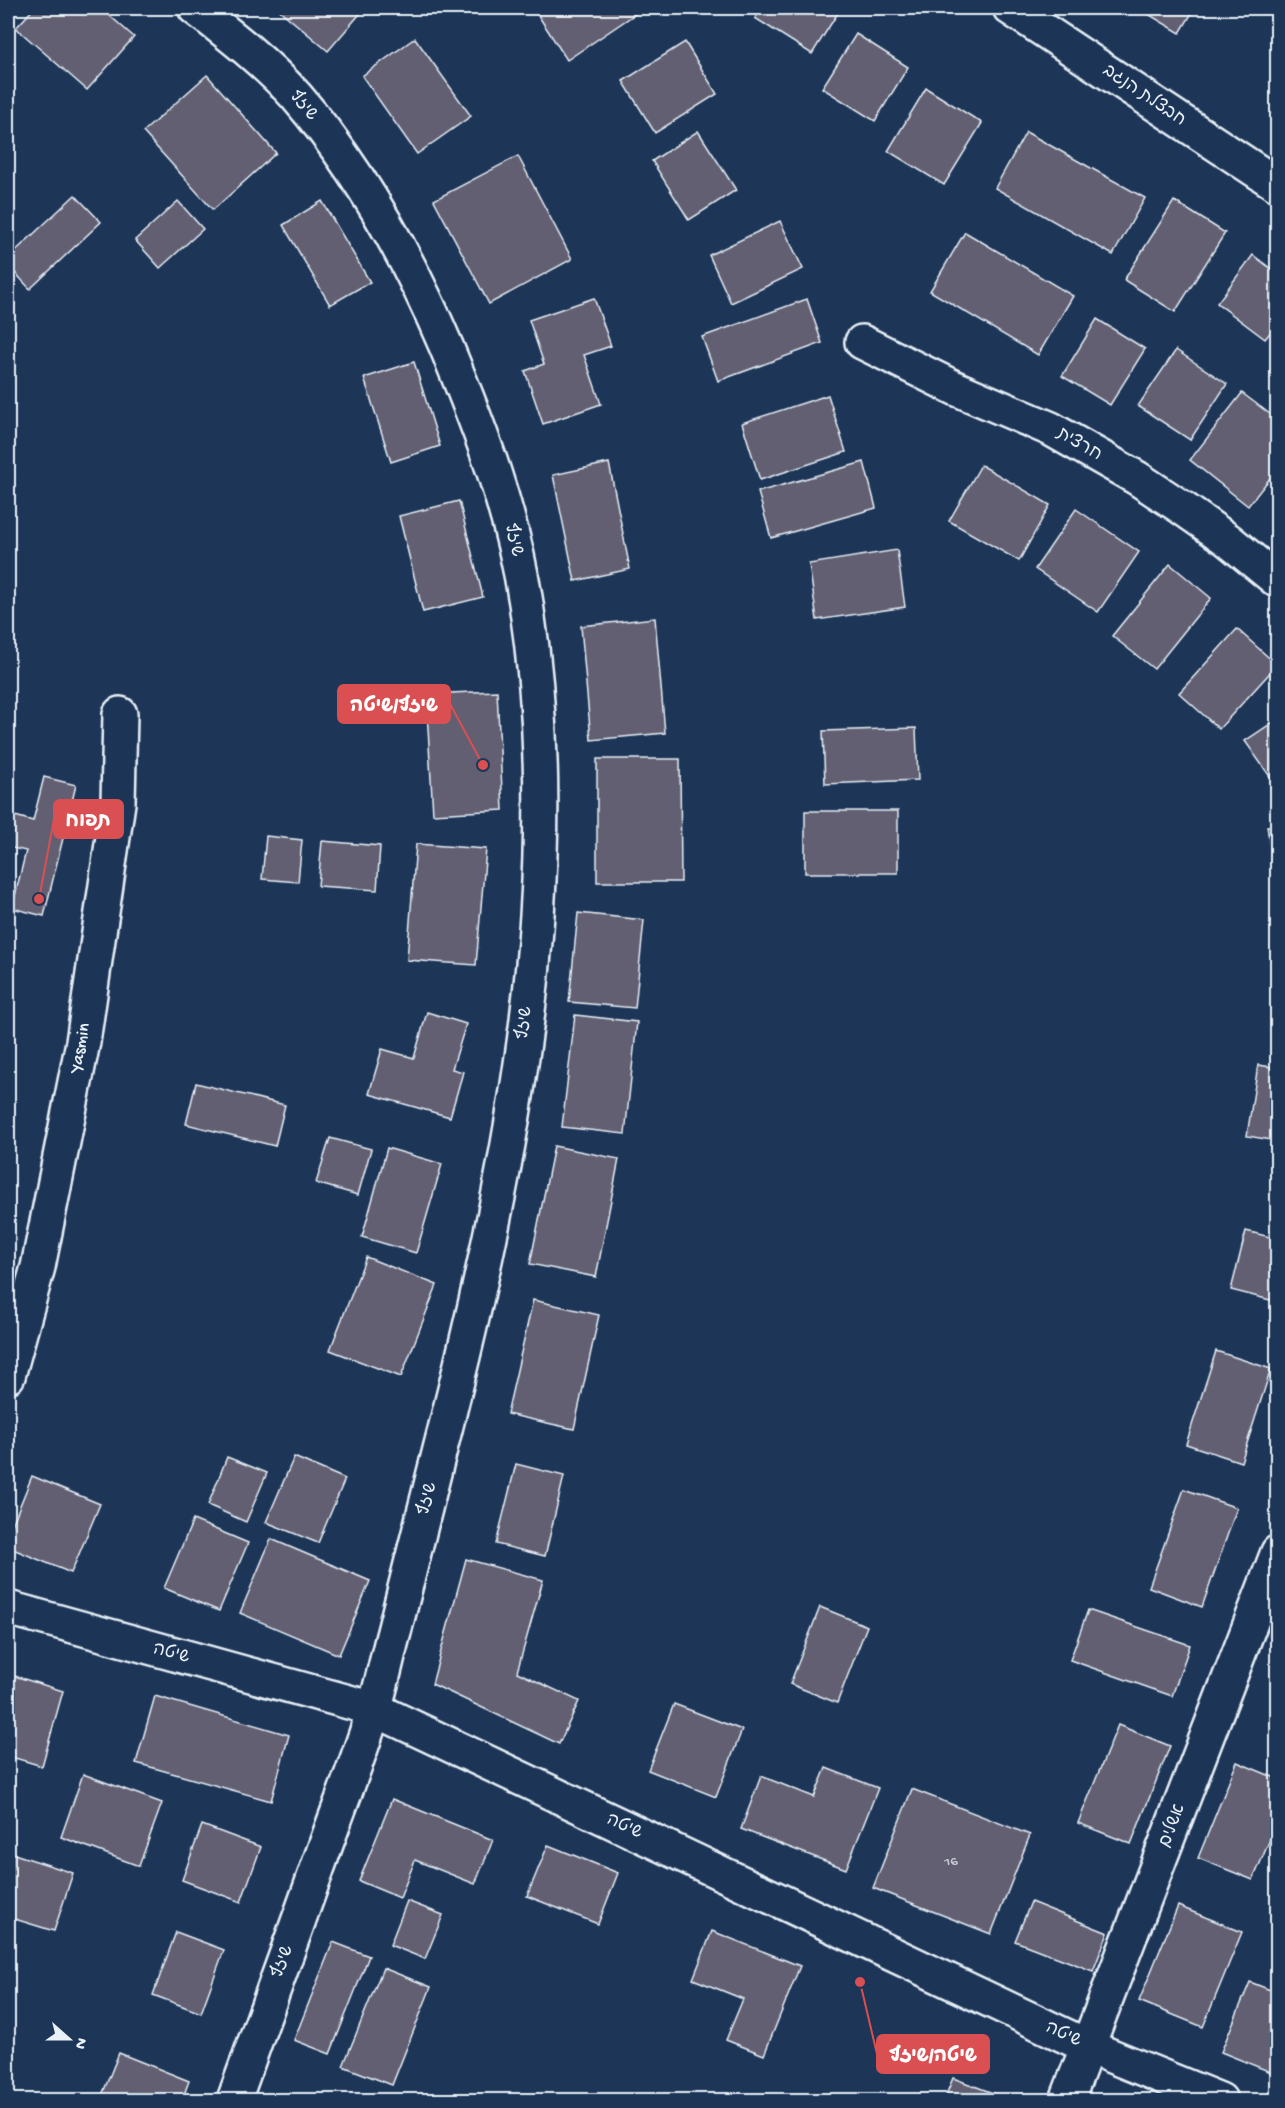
<svg xmlns="http://www.w3.org/2000/svg" width="1285" height="2108" font-family="'Gochi Hand','Playpen Sans Hebrew',sans-serif">
  <style>
    .building { fill: #635e72; stroke: #e8f1f8; stroke-width: 1.5 }
    .lines { fill: none; stroke-linecap: round; stroke-linejoin: round }
    .minor-casing { stroke: #e8f1f8; stroke-width: 38 }
    .minor { stroke: #1d3557; stroke-width: 33 }
    .labels { text-anchor: middle; dominant-baseline: central; stroke-width: 4.5; stroke-linejoin: round; paint-order: stroke }
    .number-label { font-size: 15px; fill: #c7ccd6 }
    .street-label { font-size: 18px; fill: #e8f1f8; stroke: #1d3557 }
    .leader { fill: none; stroke: #da5052; stroke-width: 2 }
    .callout-dot { fill: #da5052; stroke: #1d3557; stroke-width: 2 }
    .callout { fill: #da5052; stroke: #da5052; stroke-width: 2 }
    .callout-label { font-size: 20px; text-anchor: middle; font-weight: bold; fill: #fff }
  </style>
  <rect width="100%" height="100%" fill="#1d3557"/>
  <filter id="ink" filterUnits="userSpaceOnUse"><feTurbulence type="fractalNoise" baseFrequency=".0167" numOctaves="2"/><feDisplacementMap in="SourceGraphic" scale="12" xChannelSelector="R" yChannelSelector="G"/><feConvolveMatrix kernelMatrix="1 2 1 2 8 2 1 2 1" color-interpolation-filters="sRGB"/></filter>
  <g filter="url(#ink)">
    <g class="building">
      <path d="M 34,8 L 101,8 L 134,37 L 87,90 L 16,28 Z"/>
      <path d="M 277,8 L 365,8 L 328,51 Z"/>
      <path d="M 536,8 L 644,8 L 567,60 L 534,9 Z"/>
      <path d="M 762,8 L 841,8 L 812,54 L 755,18 Z"/>
      <path d="M 1138,8 L 1195,8 L 1180,33 Z"/>
      <path d="M 856,34 L 908,67 L 875,121 L 822,88 Z"/>
      <path d="M 415,38 L 471,116 L 417,154 L 362,76 Z"/>
      <path d="M 685,42 L 717,94 L 655,133 L 623,81 Z"/>
      <path d="M 207,75 L 276,153 L 213,210 L 143,132 Z"/>
      <path d="M 926,88 L 982,123 L 944,185 L 888,151 Z"/>
      <path d="M 698,131 L 736,190 L 689,220 L 652,161 Z"/>
      <path d="M 1026,132 L 1145,198 L 1113,255 L 995,188 Z"/>
      <path d="M 518,156 L 572,259 L 489,304 L 434,200 Z"/>
      <path d="M 75,195 L 101,222 L 30,289 L 8,265 L 8,258 Z"/>
      <path d="M 178,201 L 203,229 L 160,268 L 135,240 Z"/>
      <path d="M 322,201 L 370,282 L 330,305 L 283,225 Z"/>
      <path d="M 1174,201 L 1225,233 L 1175,312 L 1124,280 Z"/>
      <path d="M 780,221 L 803,269 L 731,303 L 709,255 Z"/>
      <path d="M 965,232 L 1073,296 L 1038,355 L 930,291 Z"/>
      <path d="M 1253,255 L 1278,274 L 1278,323 L 1265,339 L 1217,303 Z"/>
      <path d="M 594,298 L 611,346 L 584,355 L 601,404 L 543,424 L 525,371 L 544,364 L 529,320 Z"/>
      <path d="M 807,299 L 822,343 L 718,381 L 702,337 Z"/>
      <path d="M 1097,319 L 1145,349 L 1110,405 L 1062,376 Z"/>
      <path d="M 1176,350 L 1227,384 L 1190,440 L 1138,406 Z"/>
      <path d="M 414,362 L 440,446 L 391,462 L 364,378 Z"/>
      <path d="M 1242,393 L 1278,420 L 1278,468 L 1248,506 L 1190,460 Z"/>
      <path d="M 828,395 L 846,452 L 760,480 L 742,423 Z"/>
      <path d="M 864,462 L 876,508 L 771,538 L 758,492 Z"/>
      <path d="M 609,463 L 630,569 L 575,581 L 553,475 Z"/>
      <path d="M 981,465 L 1050,505 L 1019,561 L 949,521 Z"/>
      <path d="M 459,501 L 483,597 L 423,612 L 399,516 Z"/>
      <path d="M 1076,509 L 1139,552 L 1098,612 L 1035,569 Z"/>
      <path d="M 897,550 L 905,607 L 817,620 L 809,564 Z"/>
      <path d="M 1170,564 L 1211,598 L 1154,669 L 1112,636 Z"/>
      <path d="M 655,618 L 665,733 L 591,740 L 581,626 Z"/>
      <path d="M 1237,629 L 1277,665 L 1219,729 L 1179,693 Z"/>
      <path d="M 497,691 L 503,810 L 433,814 L 426,694 Z"/>
      <path d="M 1278,719 L 1278,788 L 1245,741 Z"/>
      <path d="M 916,728 L 918,780 L 825,784 L 823,731 Z"/>
      <path d="M 597,759 L 680,759 L 681,882 L 597,882 Z"/>
      <path d="M 44,777 L 76,785 L 44,916 L 12,908 L 26,851 L 8,847 L 8,814 L 33,821 Z"/>
      <rect x="805" y="811" width="93" height="62"/>
      <path d="M 1278,825 L 1278,880 L 1275,880 L 1267,826 Z"/>
      <path d="M 266,836 L 302,840 L 298,882 L 262,879 Z"/>
      <path d="M 322,841 L 380,846 L 377,890 L 318,886 Z"/>
      <path d="M 416,844 L 486,849 L 476,965 L 407,960 Z"/>
      <path d="M 578,913 L 644,920 L 635,1008 L 569,1002 Z"/>
      <path d="M 427,1012 L 466,1024 L 452,1069 L 463,1072 L 450,1117 L 369,1094 L 382,1049 L 414,1058 Z"/>
      <path d="M 575,1015 L 637,1022 L 625,1134 L 562,1127 Z"/>
      <path d="M 1258,1065 L 1278,1068 L 1278,1141 L 1247,1136 Z"/>
      <path d="M 196,1083 L 285,1105 L 275,1146 L 186,1124 Z"/>
      <path d="M 330,1138 L 371,1149 L 358,1195 L 316,1183 Z"/>
      <path d="M 554,1146 L 619,1159 L 596,1277 L 530,1264 Z"/>
      <path d="M 387,1148 L 442,1164 L 416,1253 L 362,1237 Z"/>
      <path d="M 1246,1231 L 1278,1239 L 1278,1302 L 1231,1290 Z"/>
      <path d="M 366,1257 L 437,1285 L 401,1377 L 330,1350 Z"/>
      <path d="M 533,1300 L 599,1315 L 574,1429 L 507,1414 Z"/>
      <path d="M 1216,1351 L 1271,1369 L 1241,1462 L 1186,1444 Z"/>
      <path d="M 227,1457 L 267,1473 L 246,1522 L 208,1505 Z"/>
      <path d="M 294,1457 L 345,1479 L 318,1543 L 266,1522 Z"/>
      <path d="M 516,1464 L 564,1476 L 545,1556 L 496,1544 Z"/>
      <path d="M 32,1476 L 100,1504 L 71,1573 L 8,1547 L 8,1535 Z"/>
      <path d="M 1184,1489 L 1237,1508 L 1202,1607 L 1149,1587 Z"/>
      <path d="M 193,1520 L 248,1543 L 219,1611 L 164,1588 Z"/>
      <path d="M 271,1539 L 370,1581 L 339,1655 L 240,1613 Z"/>
      <path d="M 466,1559 L 543,1580 L 517,1672 L 579,1701 L 559,1744 L 432,1684 Z"/>
      <path d="M 820,1607 L 867,1626 L 837,1703 L 790,1684 Z"/>
      <path d="M 1088,1610 L 1190,1645 L 1172,1696 L 1070,1660 Z"/>
      <path d="M 8,1674 L 63,1691 L 42,1766 L 8,1756 Z"/>
      <path d="M 155,1696 L 289,1735 L 271,1801 L 136,1763 Z"/>
      <path d="M 674,1704 L 742,1730 L 716,1797 L 648,1770 Z"/>
      <path d="M 1118,1725 L 1170,1746 L 1131,1844 L 1078,1823 Z"/>
      <path d="M 1237,1762 L 1278,1779 L 1278,1820 L 1253,1880 L 1198,1858 Z"/>
      <path d="M 826,1768 L 878,1788 L 846,1869 L 741,1829 L 761,1776 L 814,1797 Z"/>
      <path d="M 83,1774 L 162,1803 L 139,1866 L 61,1837 Z"/>
      <path d="M 912,1789 L 1030,1835 L 991,1934 L 873,1888 Z"/>
      <path d="M 392,1799 L 493,1840 L 475,1884 L 415,1860 L 400,1898 L 359,1881 Z"/>
      <path d="M 202,1825 L 261,1847 L 241,1902 L 182,1880 Z"/>
      <path d="M 548,1845 L 618,1873 L 598,1924 L 527,1896 Z"/>
      <path d="M 8,1852 L 73,1873 L 54,1931 L 8,1917 Z"/>
      <path d="M 407,1901 L 443,1915 L 425,1959 L 390,1945 Z"/>
      <path d="M 1031,1902 L 1108,1933 L 1093,1971 L 1015,1941 Z"/>
      <path d="M 1178,1906 L 1242,1932 L 1203,2027 L 1139,2001 Z"/>
      <path d="M 712,1931 L 800,1966 L 764,2055 L 726,2040 L 743,1999 L 693,1979 Z"/>
      <path d="M 176,1932 L 224,1950 L 201,2013 L 153,1995 Z"/>
      <path d="M 333,1942 L 369,1956 L 330,2054 L 294,2040 Z"/>
      <path d="M 383,1968 L 431,1987 L 392,2085 L 343,2066 Z"/>
      <path d="M 1250,1982 L 1278,1993 L 1278,2075 L 1221,2052 Z"/>
      <path d="M 119,2053 L 189,2081 L 182,2100 L 100,2100 Z"/>
      <path d="M 953,2078 L 1009,2099 L 1009,2100 L 944,2100 Z"/>
    </g>
    <g class="lines">
      <g class="minor-casing">
        <g id="minor">
          <path d="M 195,8 C 230,35 266,63 296,96 C 360,170 408,257 446,346 C 481,431 512,511 526,603 C 571,894 507,1188 435,1469 C 421,1523 408,1578 394,1632 C 387,1658 382,1684 374,1709 C 361,1752 344,1794 329,1836 C 297,1924 265,2012 234,2100"/>
          <path d="M 1010,8 L 1278,185"/>
          <path d="M 862,342 L 955,388 L 1051,429 L 1137,478 L 1181,507 L 1228,540 L 1278,581"/>
          <path d="M 8,1376 L 38,1267 L 83,1042 L 118,803 L 120,714"/>
          <path d="M 8,1608 L 374,1709 L 1089,2047 L 1220,2100"/>
          <path d="M 1067,2100 L 1278,1552"/>
        </g>
      </g>
      <use href="#minor" class="minor"/>
    </g>
  </g>
  <g class="labels">
    <g class="number-label">
      <text x="951" y="1862">16</text>
    </g>
    <g class="street-label">
      <text transform="translate(1144 96) rotate(34)">חבצלת הנגב</text>
      <text transform="translate(303 106) rotate(50)">שיזף</text>
      <text transform="translate(1079 445) rotate(30)">חרצית</text>
      <text transform="translate(513 540) rotate(77)">שיזף</text>
      <text transform="translate(525 1023) rotate(-83)">שיזף</text>
      <text transform="translate(81 1048) rotate(-80)">Yasmin</text>
      <text transform="translate(428 1499) rotate(-76)">שיזף</text>
      <text transform="translate(171 1654) rotate(15)">שיטה</text>
      <text transform="translate(1173 1826) rotate(-69)">אשלים</text>
      <text transform="translate(624 1827) rotate(25)">שיטה</text>
      <text transform="translate(283 1962) rotate(-70)">שיזף</text>
      <text transform="translate(1063 2035) rotate(25)">שיטה</text>
    </g>
  </g>
  <path class="leader" d="M483 765L450 704M39 899L54 819M860 1982L877 2054"/>
  <g class="callout-dot">
    <circle cx="483" cy="765" r="6"/>
    <circle cx="39" cy="899" r="6"/>
    <circle cx="860" cy="1982" r="6"/>
  </g>
  <g class="callout">
    <rect x="338" y="685" width="112" height="38" rx="6"/>
    <rect x="54" y="800" width="69" height="38" rx="6"/>
    <rect x="877" y="2035" width="112" height="38" rx="6"/>
  </g>
  <g class="callout-label">
    <text x="394" y="711">שיזף/שיטה</text>
    <text x="88" y="826">תפוח</text>
    <text x="933" y="2061">שיטה/שיזף</text>
  </g>
  <rect width="1285" height="2108" fill="none" stroke="#1d3557" stroke-width="30"/>
  <rect x="15" y="15" width="1255" height="2078" fill="none" stroke="#e8f1f8" stroke-width="2" filter="url(#ink)"/>
  <g transform="translate(69 2039) rotate(111)" stroke="#1d3557" stroke-width="4.5" paint-order="stroke">
  <path d="M0-4.5L10 22L0 15L-10 22Z" fill="#e8f1f8"/>
  <text y="-9" font-size="16" font-weight="bold" text-anchor="middle" fill="#e8f1f8">N</text>
  </g>
</svg>
